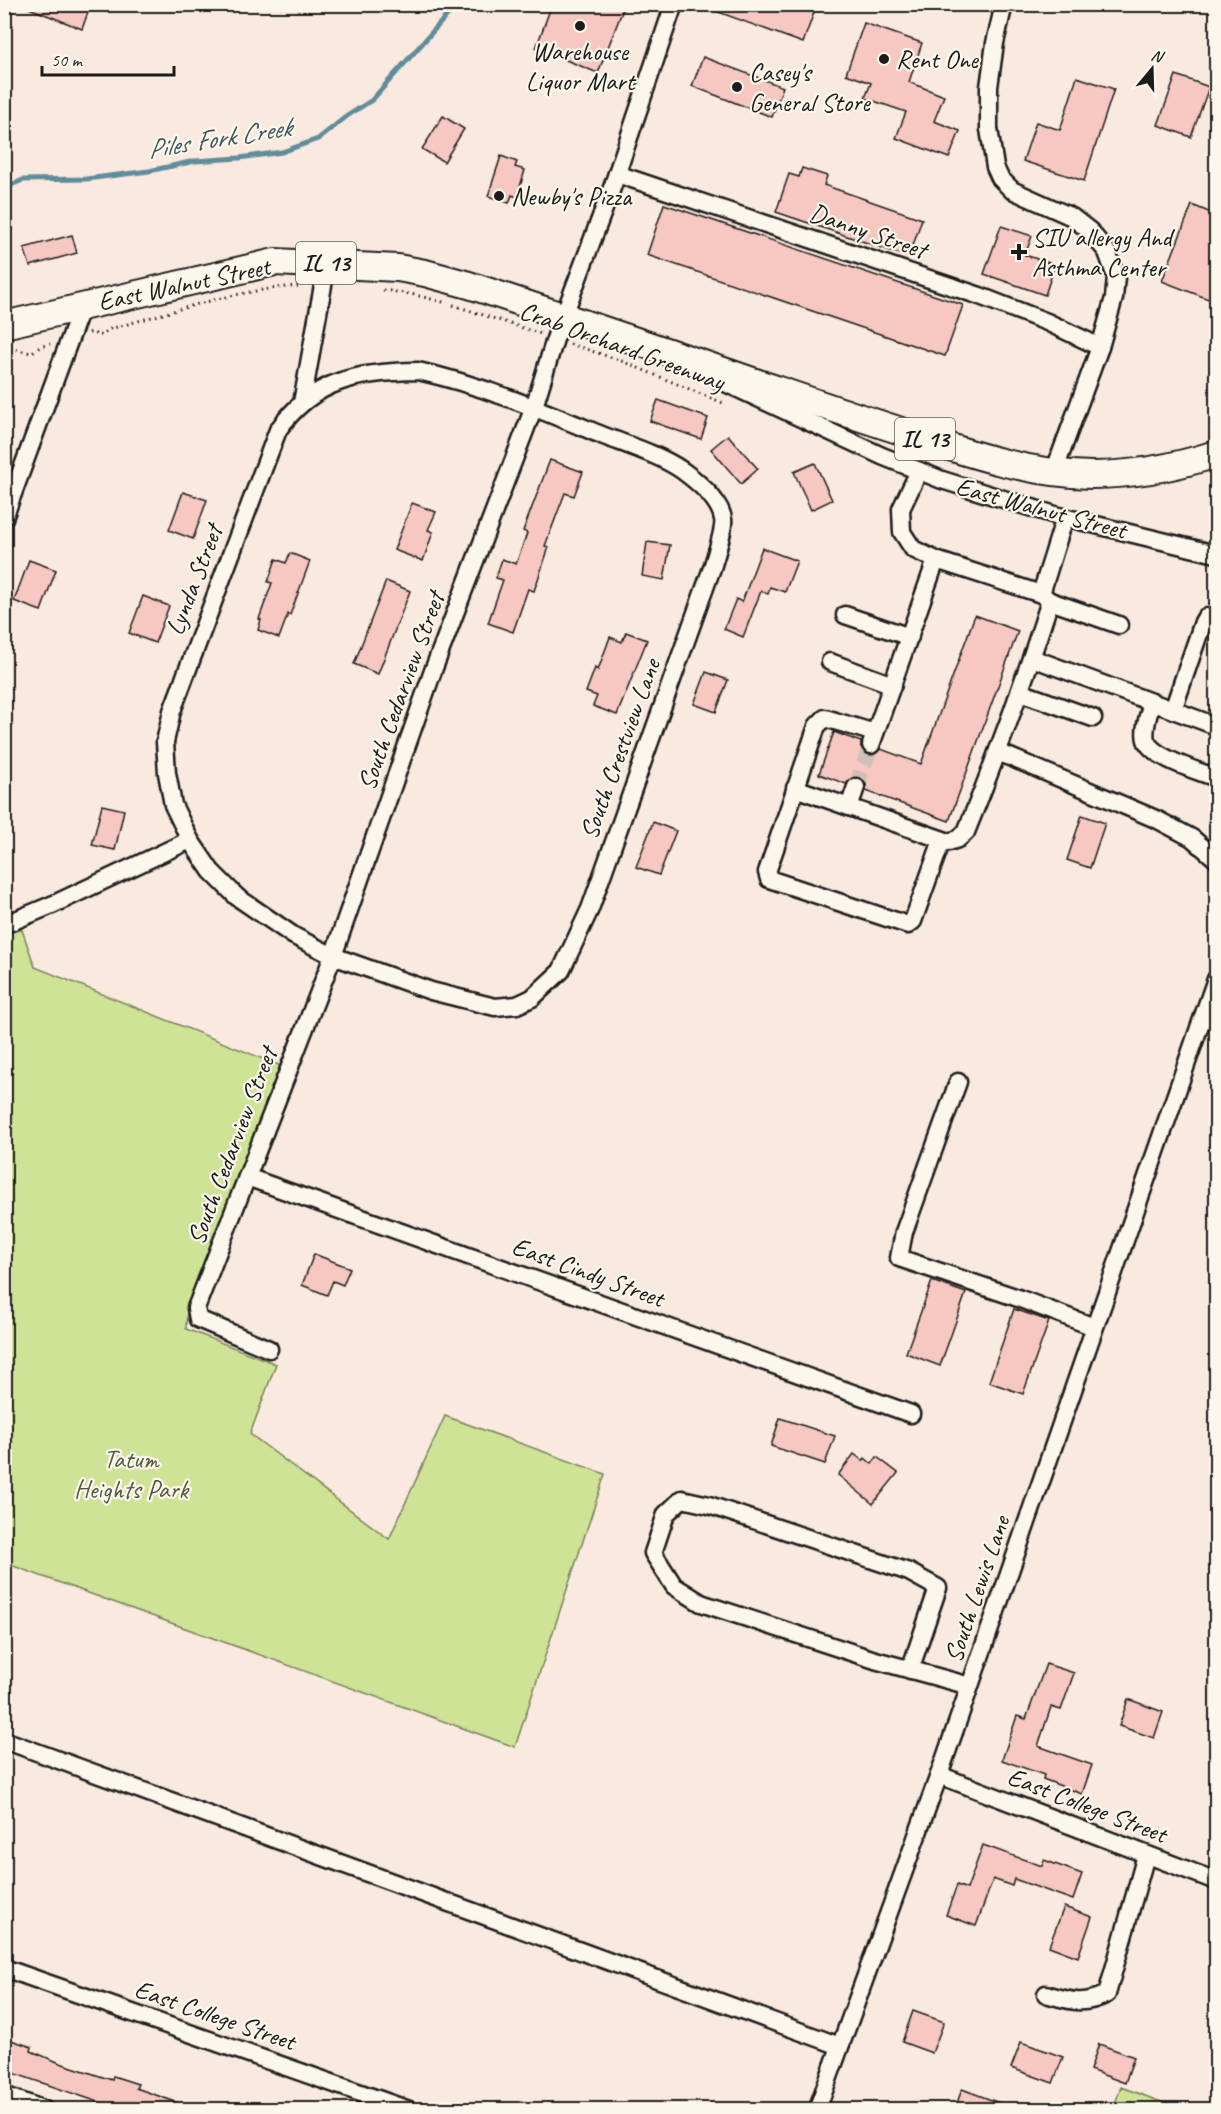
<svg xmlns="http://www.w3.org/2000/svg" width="1221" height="2114" font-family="Caveat,sans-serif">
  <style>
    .green { fill: #cfe397; stroke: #76805a; stroke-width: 1.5 }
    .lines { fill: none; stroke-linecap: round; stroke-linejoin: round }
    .stream { stroke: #618d9b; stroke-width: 5 }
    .building { fill: #f7c7c1; stroke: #1c1c1c; stroke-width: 1.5 }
    .minor-tunnel { stroke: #cec0b8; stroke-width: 16; stroke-dasharray: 16 8; stroke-linecap: butt }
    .minor-casing { stroke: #1c1c1c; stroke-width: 21 }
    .highway-casing { stroke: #1c1c1c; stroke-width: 30 }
    .path { stroke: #1c1c1c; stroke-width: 3; stroke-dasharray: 1.5 4.5; stroke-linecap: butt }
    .minor { stroke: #fbf7ec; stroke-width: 16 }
    .highway { stroke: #fbf7ec; stroke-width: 26 }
    .poi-dot { fill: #1c1c1c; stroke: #fbf7ec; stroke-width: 2 }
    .labels { text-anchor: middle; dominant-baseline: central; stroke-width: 4.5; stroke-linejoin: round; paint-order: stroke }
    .shield { fill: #fbf7ec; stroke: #5f5e5a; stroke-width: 1.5 }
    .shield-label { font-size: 24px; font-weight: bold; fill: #1c1c1c }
    .poi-label { font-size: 26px; fill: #1c1c1c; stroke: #fbf7ec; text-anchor: start }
    .street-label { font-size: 26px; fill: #1c1c1c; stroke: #fbf7ec }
    .park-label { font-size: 26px; fill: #525841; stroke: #fbf7ec }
    .water-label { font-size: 27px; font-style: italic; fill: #3e545c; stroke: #fbf7ec }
  </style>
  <rect width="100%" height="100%" fill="#fae9df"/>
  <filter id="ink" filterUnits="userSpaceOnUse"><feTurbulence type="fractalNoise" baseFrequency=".0167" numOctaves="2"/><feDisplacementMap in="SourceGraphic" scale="12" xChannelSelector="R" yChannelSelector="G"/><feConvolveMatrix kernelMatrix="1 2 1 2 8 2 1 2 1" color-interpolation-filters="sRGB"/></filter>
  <g filter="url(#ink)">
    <g class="green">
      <path d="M 22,930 L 35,967 L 281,1066 L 187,1308 L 186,1329 L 276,1364 L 250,1434 L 389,1539 L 445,1416 L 605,1474 L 515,1747 L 5,1563 L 4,931 Z"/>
      <path d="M 1121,2087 L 1180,2109 L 1113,2109 Z"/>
    </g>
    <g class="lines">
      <path class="stream" d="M 4,188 L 23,180 L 86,179 L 149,171 L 195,161 L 239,158 L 282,152 L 318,139 L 347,116 L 372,100 L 457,4"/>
    </g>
    <g class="building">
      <path d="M 19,4 L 91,4 L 82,29 Z"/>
      <path d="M 552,4 L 625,4 L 598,73 L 536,48 Z"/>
      <path d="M 702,4 L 817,4 L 803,43 L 702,6 Z"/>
      <path d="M 864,23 L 922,43 L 909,82 L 944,96 L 934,121 L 960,131 L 949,158 L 896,138 L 906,112 L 865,98 L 871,83 L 846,74 Z"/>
      <path d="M 703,57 L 783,87 L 772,117 L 692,86 Z"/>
      <path d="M 1176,75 L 1209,87 L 1191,137 L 1158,125 Z"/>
      <path d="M 1077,77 L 1114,89 L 1084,181 L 1023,161 L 1036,122 L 1060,130 Z"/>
      <path d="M 443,116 L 464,129 L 444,162 L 422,149 Z"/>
      <path d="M 501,156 L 517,162 L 515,167 L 525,170 L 517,197 L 512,195 L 509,203 L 488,196 Z"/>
      <path d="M 802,168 L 827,176 L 824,185 L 922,219 L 909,257 L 776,212 L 789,174 L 799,177 Z"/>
      <path d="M 664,204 L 963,305 L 945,356 L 647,255 Z"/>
      <path d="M 1192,205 L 1216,215 L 1216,302 L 1162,281 Z"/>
      <path d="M 1001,226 L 1032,236 L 1025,255 L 1055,265 L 1045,295 L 984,274 Z"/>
      <path d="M 72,235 L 77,253 L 30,266 L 24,248 Z"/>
      <path d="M 658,400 L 708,418 L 701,439 L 650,421 Z"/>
      <path d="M 728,435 L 758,469 L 741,484 L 711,449 Z"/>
      <path d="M 550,460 L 583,472 L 574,496 L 565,493 L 545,546 L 549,547 L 534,591 L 528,589 L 513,632 L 488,623 L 503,580 L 496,578 L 502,559 L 516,564 L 527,533 L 523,531 Z"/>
      <path d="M 815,463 L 832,500 L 811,510 L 794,472 Z"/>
      <path d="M 183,492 L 207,500 L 193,539 L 169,530 Z"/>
      <path d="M 412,503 L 436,512 L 428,530 L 433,532 L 423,561 L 394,550 Z"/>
      <path d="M 647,542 L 670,545 L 664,580 L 642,576 Z"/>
      <path d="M 762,548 L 797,561 L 785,592 L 770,587 L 768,594 L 761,591 L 743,637 L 724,629 L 736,599 L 742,602 Z"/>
      <path d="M 290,553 L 310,561 L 290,615 L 288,614 L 279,638 L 258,630 L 261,620 L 259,619 L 272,583 L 268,582 L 276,559 L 286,563 Z"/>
      <path d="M 29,560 L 56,570 L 41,611 L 14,601 Z"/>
      <path d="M 386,581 L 410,591 L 378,674 L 354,664 Z"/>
      <path d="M 143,596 L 169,606 L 155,643 L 129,633 Z"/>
      <path d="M 975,615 L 1018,631 L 949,821 L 866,791 L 866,784 L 860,777 L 853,777 L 846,784 L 819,774 L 834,732 L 861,742 L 861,747 L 867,755 L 873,755 L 881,749 L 921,764 Z"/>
      <path d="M 626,632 L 647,640 L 617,715 L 593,706 L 597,696 L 586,692 L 595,668 L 598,670 L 610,637 L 622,642 Z"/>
      <path d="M 706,672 L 728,680 L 716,712 L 694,704 Z"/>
      <path d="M 102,805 L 124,810 L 115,850 L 92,845 Z"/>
      <path d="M 1082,815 L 1105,823 L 1090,868 L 1067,860 Z"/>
      <path d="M 653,822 L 676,831 L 659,875 L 636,867 Z"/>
      <path d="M 314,1254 L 350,1268 L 343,1285 L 333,1281 L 327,1295 L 302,1285 Z"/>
      <path d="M 932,1281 L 966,1293 L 940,1366 L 906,1353 Z"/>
      <path d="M 1014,1309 L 1049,1321 L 1023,1394 L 989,1382 Z"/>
      <path d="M 780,1418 L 835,1436 L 825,1464 L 771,1446 Z"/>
      <path d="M 854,1454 L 863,1461 L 865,1458 L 872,1464 L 877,1457 L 898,1473 L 873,1504 L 838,1475 Z"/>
      <path d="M 1046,1664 L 1074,1673 L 1061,1710 L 1051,1707 L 1038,1746 L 1092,1765 L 1082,1794 L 1043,1779 L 1044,1775 L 1002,1760 L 1017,1716 L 1026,1719 Z"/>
      <path d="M 1128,1699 L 1163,1712 L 1154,1738 L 1119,1726 Z"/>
      <path d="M 983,1845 L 1042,1866 L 1044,1860 L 1082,1874 L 1073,1900 L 1014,1879 L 1012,1886 L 993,1879 L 976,1926 L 946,1915 L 957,1885 L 967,1889 Z"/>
      <path d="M 1064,1907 L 1092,1917 L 1078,1957 L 1049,1946 Z"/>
      <path d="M 913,2011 L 944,2022 L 932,2053 L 902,2042 Z"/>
      <path d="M 8,2039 L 32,2047 L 31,2051 L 60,2063 L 112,2080 L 113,2076 L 138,2084 L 136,2088 L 190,2107 L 189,2109 L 119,2109 L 4,2070 L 4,2049 Z"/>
      <path d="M 1021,2042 L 1063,2057 L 1053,2083 L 1011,2068 Z"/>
      <path d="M 1099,2044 L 1134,2057 L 1125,2083 L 1090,2070 Z"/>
      <path d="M 962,2089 L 1013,2108 L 1013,2109 L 955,2109 Z"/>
    </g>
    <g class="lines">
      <path class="minor-tunnel" d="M 856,787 L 871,745"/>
      <g class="minor-casing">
        <g id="minor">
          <path d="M 1004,4 L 995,43 L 989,87 L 989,129 L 995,167 L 1000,178 L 1012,190 L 1072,217 L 1090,231 L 1107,252 L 1116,277 L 1114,298 L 1100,347 L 1054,472"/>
          <path d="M 617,174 L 980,296 L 1047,322 L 1100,347"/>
          <path d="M 418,371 C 482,385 543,411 604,436 C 630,446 660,455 683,471 C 698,482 720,500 723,519 C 725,528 715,558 712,568 L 590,909 L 561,971 L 532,998 L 517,1005 L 495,1007 L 431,991 L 333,956 L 294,936 L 237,897 L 211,871 L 190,840 L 173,805 L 167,773 L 165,742 L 172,711 L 278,430 C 314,379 359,372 418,371 Z"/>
          <path d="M 719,380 L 882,456 L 942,480 L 1055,515 L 1216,554"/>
          <path d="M 302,403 L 327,263"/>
          <path d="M 4,518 L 82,306"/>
          <path d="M 1041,594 L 1065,517"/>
          <path d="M 1050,601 L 1119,625"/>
          <path d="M 845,615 L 910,637"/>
          <path d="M 1032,658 L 1173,710 L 1203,622 L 1206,617 L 1216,620"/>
          <path d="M 830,662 L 893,685"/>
          <path d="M 1020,692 L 1093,718"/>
          <path d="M 1152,702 C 1149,713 1143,729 1146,740 C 1152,758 1199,771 1216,778"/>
          <path d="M 1173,710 L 1216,726"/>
          <path d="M 875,733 L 825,718 L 817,726 L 767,872 L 769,879 L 908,925 L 913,921 L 942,840"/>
          <path d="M 871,745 L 936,560"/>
          <path d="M 998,752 L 1158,820 L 1192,838 L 1216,859"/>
          <path d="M 795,788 L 949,842 L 958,839 L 966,832 C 997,756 1025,679 1050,601 L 1041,594 L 936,560 L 913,549 L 902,532 L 901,509 L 919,471"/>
          <path d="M 849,807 L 856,787"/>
          <path d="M 4,922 L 11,922 L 54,904 L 190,840"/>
          <path d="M 958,1082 L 904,1232 L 899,1258 L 1018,1298 L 1094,1327"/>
          <path d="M 247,1177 L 911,1414"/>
          <path d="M 269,1349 L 198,1319 L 196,1308 L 333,956 L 434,668 L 534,407 L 555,339 L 613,185 L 674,4"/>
          <path d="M 910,1670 L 938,1588 L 909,1572 L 709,1505 L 682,1499 L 666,1514 L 653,1553 L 674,1586 L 701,1603 L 875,1660 L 970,1686"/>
          <path d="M 4,1740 L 840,2046"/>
          <path d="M 939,1775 L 1216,1881"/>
          <path d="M 4,1968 L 409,2110"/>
          <path d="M 1046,1994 C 1071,2001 1083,2006 1107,1994 L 1146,1855"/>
          <path d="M 4,2095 L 45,2110"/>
          <path d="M 817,2110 L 939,1775 L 1216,979"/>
        </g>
      </g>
      <g class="highway-casing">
        <path id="highway" d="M 4,325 L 275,262 L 398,268 L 425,273 L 469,285 C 566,317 664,350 761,384 C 814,402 866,420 920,437 C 975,456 1033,474 1092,475 C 1133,475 1178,466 1216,454"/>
      </g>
      <g class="path">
        <path d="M 383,290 L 411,294 L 447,303"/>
        <path d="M 453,305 L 541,334"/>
        <path d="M 89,333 L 92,332 L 99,336 L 110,329 C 172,312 237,289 301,286"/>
        <path d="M 570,344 L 619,360 L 723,403"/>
        <path d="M 4,349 L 14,349 L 31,353 L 40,347 L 50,344"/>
      </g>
      <use href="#minor" class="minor"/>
      <use href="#highway" class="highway"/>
    </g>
  </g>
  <g class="poi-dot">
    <circle cx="580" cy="26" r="6"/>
    <circle cx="884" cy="59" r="6"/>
    <circle cx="737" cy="87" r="6"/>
    <circle cx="499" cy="196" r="6"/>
    <path d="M1016 243h6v6h6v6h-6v6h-6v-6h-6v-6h6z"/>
  </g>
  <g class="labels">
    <g class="shield">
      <rect x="296" y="242" width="60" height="42" rx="4.5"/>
      <rect x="895" y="418" width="60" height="42" rx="4.5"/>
    </g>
    <g class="shield-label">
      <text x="326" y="263">IL 13</text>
      <text x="925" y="439">IL 13</text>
    </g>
    <g class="poi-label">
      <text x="580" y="51" text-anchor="middle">Warehouse<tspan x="580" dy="30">Liquor Mart</tspan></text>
      <text x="896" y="59">Rent One</text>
      <text x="749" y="72">Casey's<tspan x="749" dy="30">General Store</tspan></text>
      <text x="511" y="196">Newby's Pizza</text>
      <text x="1032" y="237">SIU allergy And<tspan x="1032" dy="30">Asthma Center</tspan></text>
    </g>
    <g class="street-label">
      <text transform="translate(868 231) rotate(19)">Danny Street</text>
      <text transform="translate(184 284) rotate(-12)">East Walnut Street</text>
      <text transform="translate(622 346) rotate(20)">Crab Orchard Greenway</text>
      <text transform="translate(1041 508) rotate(15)">East Walnut Street</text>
      <text transform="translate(194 580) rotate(-69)">Lynda Street</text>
      <text transform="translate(401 691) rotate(-70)">South Cedarview Street</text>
      <text transform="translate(620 749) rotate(-70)">South Crestview Lane</text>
      <text transform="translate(232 1146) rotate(-69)">South Cedarview Street</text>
      <text transform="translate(588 1272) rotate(20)">East Cindy Street</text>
      <text transform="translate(977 1589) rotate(-71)">South Lewis Lane</text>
      <text transform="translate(1087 1805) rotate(21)">East College Street</text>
      <text transform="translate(215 2015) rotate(19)">East College Street</text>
    </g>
    <g class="park-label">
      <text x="131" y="1459">Tatum<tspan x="131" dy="30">Heights Park</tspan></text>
    </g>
    <g class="water-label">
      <text transform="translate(219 138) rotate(-9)">Piles Fork Creek</text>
    </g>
  </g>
  <rect width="1221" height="2114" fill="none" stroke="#fbf7ec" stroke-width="24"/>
  <rect x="12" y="12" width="1197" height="2090" fill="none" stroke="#1c1c1c" stroke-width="2" filter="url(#ink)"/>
  <g transform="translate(1152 69) rotate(19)" stroke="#fbf7ec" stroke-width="4.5" paint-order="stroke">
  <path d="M0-4.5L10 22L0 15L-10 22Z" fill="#1c1c1c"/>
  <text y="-9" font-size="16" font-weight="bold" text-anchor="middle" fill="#1c1c1c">N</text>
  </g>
  <path d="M42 66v9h132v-9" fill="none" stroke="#1c1c1c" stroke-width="3"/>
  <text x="51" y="66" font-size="18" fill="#1c1c1c" stroke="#fbf7ec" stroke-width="4.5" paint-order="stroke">50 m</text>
</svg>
